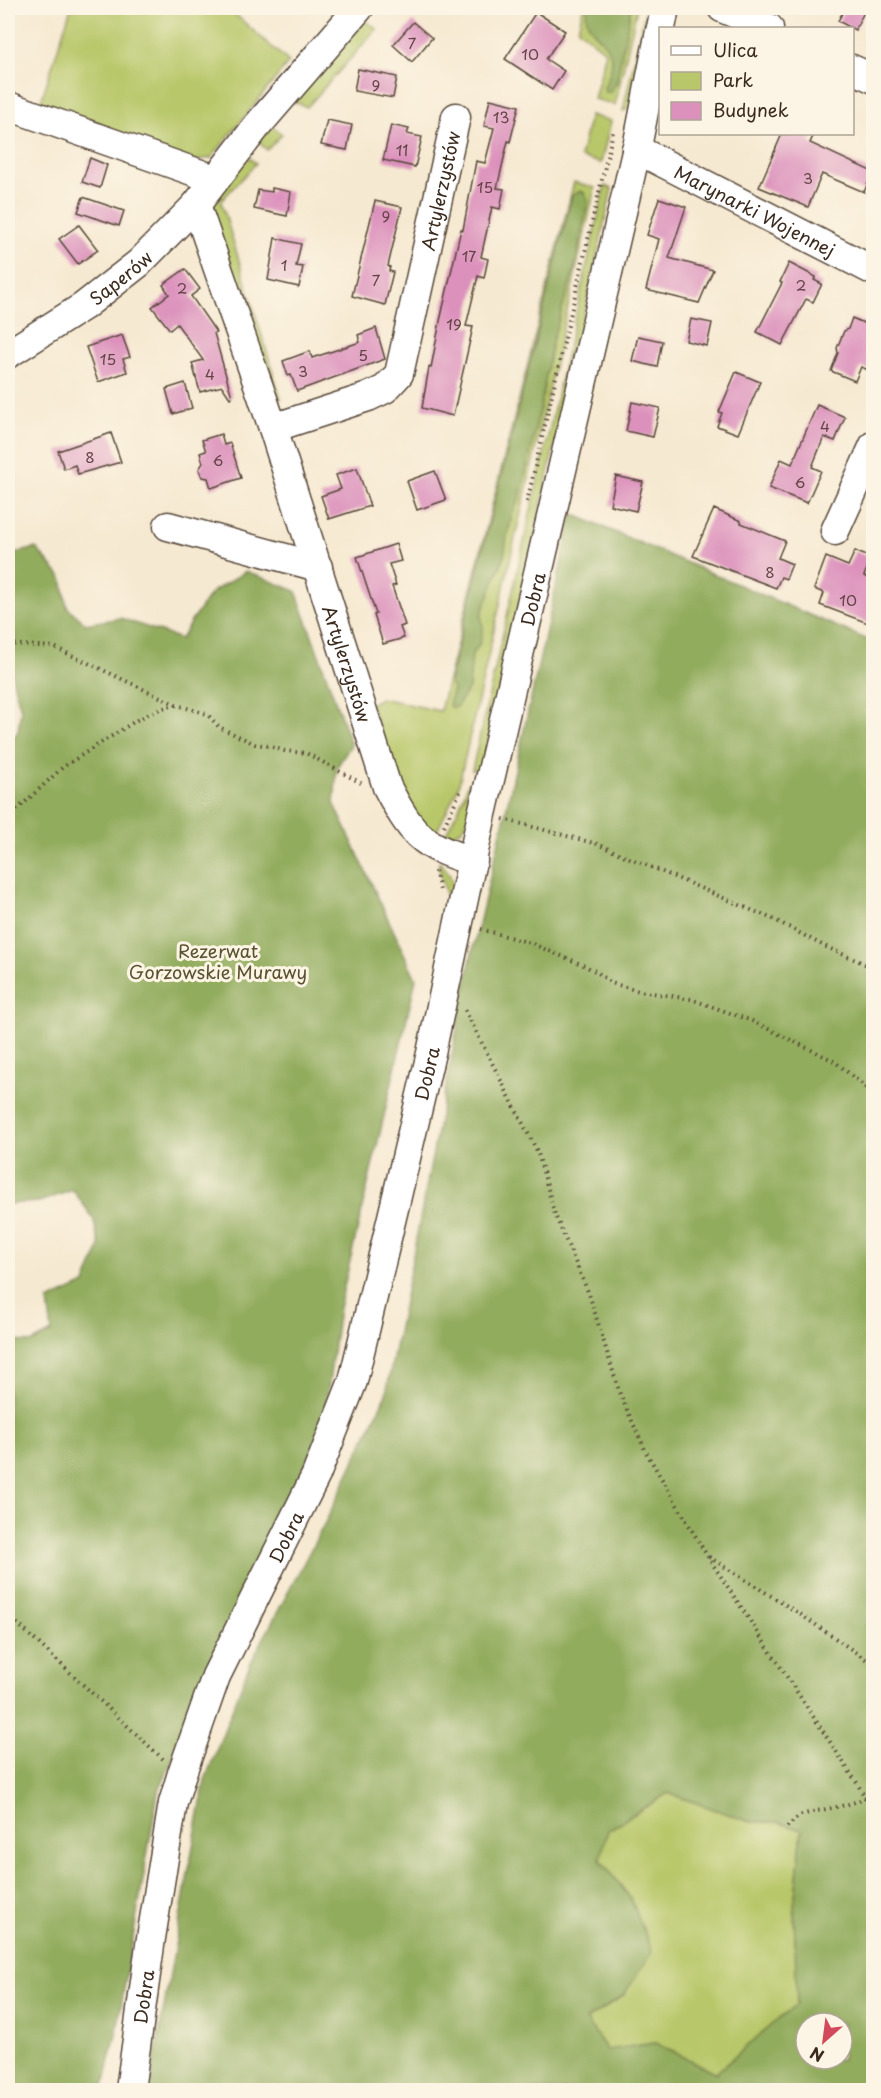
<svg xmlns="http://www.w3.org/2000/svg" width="881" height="2098" font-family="'Playpen Sans',sans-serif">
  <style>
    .green { fill: #b8c769; stroke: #7a7844; stroke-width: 1.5 }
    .forest { fill: #92ac5d; stroke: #666b3e; stroke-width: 1.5; fill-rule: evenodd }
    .building { fill: #dc91bc }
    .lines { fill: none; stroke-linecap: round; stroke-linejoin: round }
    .minor-casing { stroke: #574739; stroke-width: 31 }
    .path { stroke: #574739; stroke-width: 4; stroke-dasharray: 1.5 4.5; stroke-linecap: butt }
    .minor { stroke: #fff; stroke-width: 28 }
    .labels { text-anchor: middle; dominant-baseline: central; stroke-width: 6; stroke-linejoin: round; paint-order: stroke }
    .number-label { font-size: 15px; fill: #634446 }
    .street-label { font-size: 18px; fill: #3b2a1e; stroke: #fcf5e5 }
    .park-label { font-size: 18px; fill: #5a5131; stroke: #fcf5e5 }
  </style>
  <rect width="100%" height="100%" fill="#fcf5e5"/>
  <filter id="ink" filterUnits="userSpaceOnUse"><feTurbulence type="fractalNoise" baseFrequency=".0167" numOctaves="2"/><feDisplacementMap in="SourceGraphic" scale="12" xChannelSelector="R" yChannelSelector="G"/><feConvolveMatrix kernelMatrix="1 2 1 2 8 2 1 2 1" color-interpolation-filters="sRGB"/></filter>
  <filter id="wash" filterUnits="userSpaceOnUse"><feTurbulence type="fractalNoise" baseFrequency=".008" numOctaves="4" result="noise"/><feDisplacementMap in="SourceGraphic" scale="24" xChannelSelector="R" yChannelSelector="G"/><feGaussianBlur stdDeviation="1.35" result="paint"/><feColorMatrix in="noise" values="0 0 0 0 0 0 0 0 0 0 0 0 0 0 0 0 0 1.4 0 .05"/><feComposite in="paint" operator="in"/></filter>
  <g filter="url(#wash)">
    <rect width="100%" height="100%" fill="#f6e9d1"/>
    <g class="green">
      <path d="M 71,8 L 228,8 L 289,62 L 211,158 L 186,162 L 39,107 Z"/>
      <path d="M 583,8 L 637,8 L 615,105 L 594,99 L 606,52 L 578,29 Z"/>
      <path d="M 646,8 L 654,8 L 631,107 L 623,111 Z"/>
      <path d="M 362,18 L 377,29 L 307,107 L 290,100 Z"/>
      <path d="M 590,115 L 611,121 L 601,163 L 580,157 Z"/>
      <path d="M 269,124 L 282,134 L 267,150 L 256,140 Z"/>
      <path d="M 244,154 L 256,163 L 221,201 L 281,399 L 270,401 L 207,209 Z"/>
      <path d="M 574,182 L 595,188 L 458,788 L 435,835 L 411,813 L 370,704 L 381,698 L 440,711 Z"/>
      <path d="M 605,186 L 612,189 L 481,772 L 472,770 Z"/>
      <path d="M 469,782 L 479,783 C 473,804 471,835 444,837 L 459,808 Z"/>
      <path d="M 439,862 C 461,881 455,906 442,929 C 444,916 448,902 445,890 C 443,880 438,873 439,862 Z"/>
      <path d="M 668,1793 L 751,1822 L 778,1822 L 802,1830 L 794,1907 L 797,2005 L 771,2025 L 716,2073 L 655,2043 L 607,2050 L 586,2020 L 623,1996 L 631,1900 L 600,1859 L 608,1830 Z"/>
    </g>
    <g class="forest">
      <path d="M 588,8 L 631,8 L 616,84 L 610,92 L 605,92 L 604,88 C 608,78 614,67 611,56 C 607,39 579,27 588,8 Z"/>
      <path d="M 580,191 L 585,193 L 588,201 L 574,271 L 552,342 L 541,405 L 520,498 L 513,512 L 507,536 L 504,557 L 481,615 L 483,628 L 480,643 L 472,654 L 469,688 L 457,706 L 452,708 L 449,705 L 453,689 L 449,682 L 572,196 Z"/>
      <path d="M 572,514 L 873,642 L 873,2090 L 149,2090 L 205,1780 L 249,1666 L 328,1517 L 386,1394 L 471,957 L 503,824 ZM 668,1793 L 751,1822 L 778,1822 L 802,1830 L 794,1907 L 797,2005 L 771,2025 L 716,2073 L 655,2043 L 607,2050 L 586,2020 L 623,1996 L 652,1952 L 631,1899 L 600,1859 L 608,1830 ZM 806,2023 L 842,2023 L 842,2059 L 806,2059 Z"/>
      <path d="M 36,548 L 62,578 L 67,607 L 86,624 L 120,618 L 181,639 L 192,620 L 212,592 L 246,571 L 296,591 L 351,745 L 337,767 L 334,803 L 416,979 L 339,1308 L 323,1427 L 158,1792 L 117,2030 L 103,2090 L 8,2090 L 8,1334 L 11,1340 L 31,1343 L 52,1332 L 48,1301 L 85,1284 L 100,1246 L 93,1218 L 73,1190 L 39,1202 L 8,1204 L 8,748 L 18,731 L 21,710 L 13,681 L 11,663 L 15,634 L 8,602 L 8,555 Z"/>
    </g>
    <g id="blocks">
      <g class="building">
        <path d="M 845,8 L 866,8 L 855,30 L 838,21 Z"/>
        <path d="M 536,12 L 565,31 L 546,59 L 564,71 L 552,90 L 505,59 Z"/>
        <path d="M 413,22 L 432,38 L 412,62 L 393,45 Z"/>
        <path d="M 358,69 L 397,77 L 393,98 L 354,91 Z"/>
        <path d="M 490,99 L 519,106 L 510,142 L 508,141 L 497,188 L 504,189 L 500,209 L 492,207 L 481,257 L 488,259 L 484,278 L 478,276 L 466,326 L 473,327 L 453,416 L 422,408 L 429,367 L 431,368 L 440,321 L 461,229 L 463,230 L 476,161 L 485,163 L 494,128 L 484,126 Z"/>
        <path d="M 327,120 L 352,125 L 347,150 L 321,145 Z"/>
        <path d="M 391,125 L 409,129 L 407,134 L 422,137 L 415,167 L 383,160 Z"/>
        <path d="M 782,134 L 814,134 L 810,143 L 873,172 L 864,192 L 822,174 L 808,207 L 759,187 Z"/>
        <path d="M 90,158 L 107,165 L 100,188 L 82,182 Z"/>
        <path d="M 272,188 L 291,192 L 287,216 L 254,209 L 258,190 L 272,192 Z"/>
        <path d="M 83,197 L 124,211 L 119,226 L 78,212 Z"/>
        <path d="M 659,198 L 686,207 L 669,258 L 713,270 L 699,303 L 646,290 L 659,239 L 647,235 Z"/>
        <path d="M 375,201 L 402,207 L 388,266 L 390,267 L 389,271 L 393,272 L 385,305 L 352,296 Z"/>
        <path d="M 79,225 L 98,250 L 78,264 L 59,239 Z"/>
        <path d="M 275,238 L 301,244 L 296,266 L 303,267 L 299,287 L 268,280 Z"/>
        <path d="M 789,263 L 816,277 L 814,280 L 822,284 L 813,302 L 806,299 L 782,345 L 757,332 L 782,283 L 780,282 Z"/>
        <path d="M 185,269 L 200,289 L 191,296 L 216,332 L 214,333 L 232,397 L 230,398 L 222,386 L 200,392 L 192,363 L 203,360 L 177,324 L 170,330 L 152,307 L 169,294 L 163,285 Z"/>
        <path d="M 852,318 L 873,327 L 873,372 L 861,367 L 855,381 L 831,371 L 838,353 L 837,348 L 844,331 L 848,329 Z"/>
        <path d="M 691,319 L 712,323 L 707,346 L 686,341 Z"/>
        <path d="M 376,328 L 385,359 L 297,391 L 291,375 L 288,376 L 283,361 L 310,351 L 312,358 L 360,342 L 358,335 Z"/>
        <path d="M 122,335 L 130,357 L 123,359 L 127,372 L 98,382 L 86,347 Z"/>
        <path d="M 638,336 L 662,341 L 657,367 L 632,361 Z"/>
        <path d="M 736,372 L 760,382 L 738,434 L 717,426 L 722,413 L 719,412 Z"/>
        <path d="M 185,383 L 192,408 L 173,414 L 166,389 Z"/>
        <path d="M 632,402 L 660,408 L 653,437 L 626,431 Z"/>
        <path d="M 817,405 L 845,417 L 835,441 L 824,437 L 812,467 L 821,471 L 807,503 L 769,488 L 781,459 L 792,464 Z"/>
        <path d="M 111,433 L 121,462 L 78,474 L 75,465 L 64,469 L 58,451 Z"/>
        <path d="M 221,434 L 224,445 L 230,443 L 241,478 L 211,488 L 208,478 L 202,477 L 199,469 L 203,463 L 200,453 L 206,451 L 202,440 Z"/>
        <path d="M 357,468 L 370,506 L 329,519 L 321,496 L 341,489 L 336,475 Z"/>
        <path d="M 435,471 L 446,500 L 417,510 L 407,481 Z"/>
        <path d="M 616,476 L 643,482 L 636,511 L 610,505 Z"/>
        <path d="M 714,509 L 741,521 L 741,523 L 785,541 L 778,558 L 792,564 L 786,579 L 781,577 L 776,588 L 693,556 Z"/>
        <path d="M 396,544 L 401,561 L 389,564 L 396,585 L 392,586 L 405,625 L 400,627 L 404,638 L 383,644 L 374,615 L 376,614 L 357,557 Z"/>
        <path d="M 855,551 L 871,558 L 864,576 L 873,580 L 873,625 L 820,605 L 824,593 L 814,589 L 826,557 L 848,566 Z"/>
      </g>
    </g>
  </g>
  <g filter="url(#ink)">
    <use href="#blocks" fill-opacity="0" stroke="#574739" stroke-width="1.5"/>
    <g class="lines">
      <g class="minor-casing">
        <g id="minor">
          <path d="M 722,8 L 769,28"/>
          <path d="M 661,28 L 665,8"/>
          <path d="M 852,69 L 874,79"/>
          <path d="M 8,106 L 215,179"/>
          <path id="s1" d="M 636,149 L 874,271"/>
          <path id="s2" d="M 196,205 L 273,428 L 387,787 C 411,833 422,847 473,861"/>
          <path id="s3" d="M 8,354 L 84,306 L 139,263 L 196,205 L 257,126 L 359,8"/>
          <path id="s4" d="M 273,428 L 368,397 L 385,389 L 399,374 L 456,117"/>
          <path d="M 168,526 L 318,567"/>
          <path d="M 835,531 L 874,445"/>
          <path id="s5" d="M 130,2090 L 151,1938 L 173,1803 L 182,1773 L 216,1676 L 316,1475 L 353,1381 L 431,1053 L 482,814 L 636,152 L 660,31"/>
        </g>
      </g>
      <g class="path">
        <path d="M 527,502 L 613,132"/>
        <path d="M 8,644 L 54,647 L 177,705"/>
        <path d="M 8,818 L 63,767 L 137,720 L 162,708 L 177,705 L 207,714 L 219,727 L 255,744 L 269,746 L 285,751 L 306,753 L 361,783"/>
        <path d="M 503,819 L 597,844 L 775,920 L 824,946 L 874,968"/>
        <path d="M 444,826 L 461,790"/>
        <path d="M 435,871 L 440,890"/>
        <path d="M 481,929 L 530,943 L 581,964 L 597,972 L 611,983 L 639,991 L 691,999 L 752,1021 L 834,1061 L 863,1085 L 874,1098"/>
        <path d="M 465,1010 L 538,1153 L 555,1215 L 589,1294 L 620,1394 L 646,1452 L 706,1554 L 857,1783 L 874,1814"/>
        <path d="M 709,1557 L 800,1614 L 874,1665"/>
        <path d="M 8,1615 L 163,1759"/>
        <path d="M 787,1827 C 792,1823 797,1817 802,1815 C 826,1807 853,1808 874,1792"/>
      </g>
      <use href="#minor" class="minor"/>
    </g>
  </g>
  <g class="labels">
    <g class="number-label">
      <text x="412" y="42">7</text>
      <text x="530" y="53">10</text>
      <text x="376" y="84">9</text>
      <text x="501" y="116">13</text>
      <text x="402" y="149">11</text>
      <text x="808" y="177">3</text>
      <text x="485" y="186">15</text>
      <text x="386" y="215">9</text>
      <text x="469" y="255">17</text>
      <text x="284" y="264">1</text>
      <text x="376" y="279">7</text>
      <text x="801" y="284">2</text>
      <text x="182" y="287">2</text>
      <text x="454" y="323">19</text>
      <text x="363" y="354">5</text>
      <text x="108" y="358">15</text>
      <text x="303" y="370">3</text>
      <text x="210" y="373">4</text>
      <text x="825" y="425">4</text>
      <text x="90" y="456">8</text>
      <text x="218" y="459">6</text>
      <text x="800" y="481">6</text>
      <text x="770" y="571">8</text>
      <text x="848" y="599">10</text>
    </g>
    <g class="street-label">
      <text stroke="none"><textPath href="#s4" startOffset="327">Artylerzystów</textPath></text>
      <text stroke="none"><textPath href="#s1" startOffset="134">Marynarki Wojennej</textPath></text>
      <text stroke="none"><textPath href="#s3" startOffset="136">Saperów</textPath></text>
      <text stroke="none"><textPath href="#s5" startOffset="1552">Dobra</textPath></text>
      <text stroke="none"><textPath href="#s2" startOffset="483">Artylerzystów</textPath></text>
      <text stroke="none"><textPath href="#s5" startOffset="1066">Dobra</textPath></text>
      <text stroke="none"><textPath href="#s5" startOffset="580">Dobra</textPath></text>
      <text stroke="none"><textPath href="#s5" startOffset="94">Dobra</textPath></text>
    </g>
    <g class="park-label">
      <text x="218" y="950">Rezerwat<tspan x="218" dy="21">Gorzowskie Murawy</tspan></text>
    </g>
  </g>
  <rect width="881" height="2098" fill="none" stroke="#fcf5e5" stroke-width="30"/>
  <rect x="659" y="27" width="195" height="108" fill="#fcf5e5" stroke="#afa495" stroke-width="1.5"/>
  <rect x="671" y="46" width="30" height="9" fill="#ffffff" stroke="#afa495" stroke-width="1.5"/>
  <text x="713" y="57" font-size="18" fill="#3b2a1e">Ulica</text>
  <rect x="671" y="72" width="30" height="18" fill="#b8c769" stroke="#afa495" stroke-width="1.5"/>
  <text x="713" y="87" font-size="18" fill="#3b2a1e">Park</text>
  <rect x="671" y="102" width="30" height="18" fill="#dc91bc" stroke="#afa495" stroke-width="1.5"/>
  <text x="713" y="117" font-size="18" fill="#3b2a1e">Budynek</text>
  <g transform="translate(824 2041) rotate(208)"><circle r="28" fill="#fcf5e5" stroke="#afa495" stroke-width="1.5"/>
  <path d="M0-4.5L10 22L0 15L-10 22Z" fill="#d1495b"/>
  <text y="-9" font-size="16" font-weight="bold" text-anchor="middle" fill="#3b2a1e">N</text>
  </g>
</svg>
